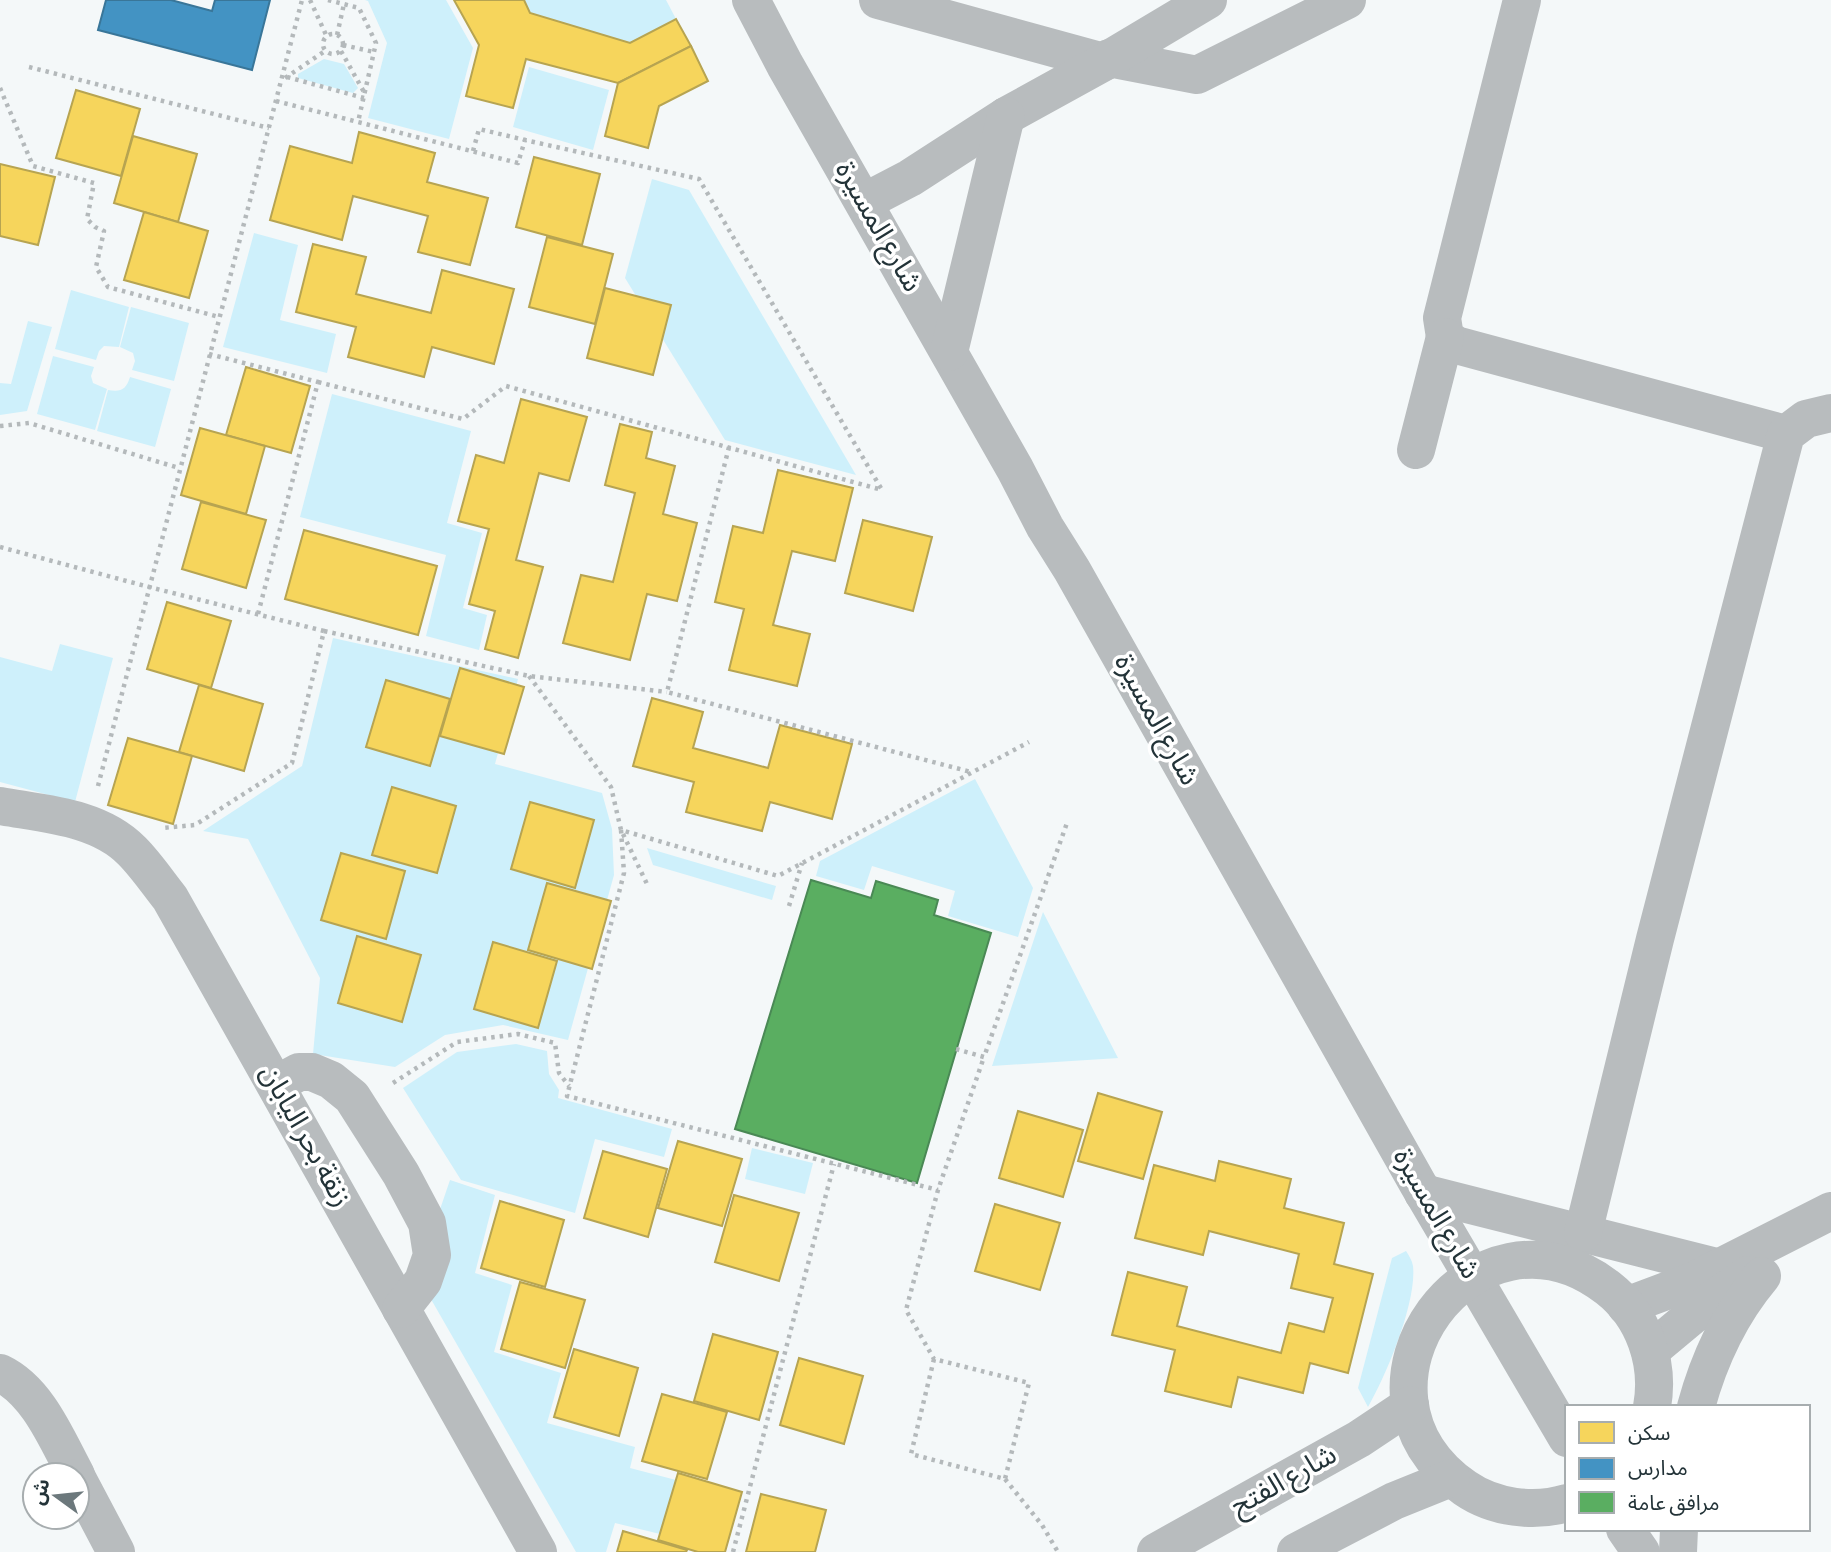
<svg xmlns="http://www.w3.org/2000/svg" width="1831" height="1552" font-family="'Alegreya Sans','Noto Sans Arabic',sans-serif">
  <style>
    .green { fill: #cef0fb }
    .homes { fill: #f6d55c; stroke: #b7a451; stroke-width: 2 }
    .schools { fill: #4393c3; stroke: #397699; stroke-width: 2 }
    .public { fill: #5aae61; stroke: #4a8955; stroke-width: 2 }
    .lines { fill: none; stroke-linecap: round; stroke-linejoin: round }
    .path { stroke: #b4b9bb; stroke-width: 4.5; stroke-dasharray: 3.5 5; stroke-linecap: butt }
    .minor { stroke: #b8bcbe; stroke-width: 38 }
    .labels { text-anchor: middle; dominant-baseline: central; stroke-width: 7; stroke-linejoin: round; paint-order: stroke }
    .street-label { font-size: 28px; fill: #233338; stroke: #fff }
  </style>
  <rect width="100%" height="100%" fill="#f4f8f9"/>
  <g class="green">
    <path d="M 365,0 L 446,0 L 473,48 L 449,139 L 368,118 L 387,43 L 368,1 Z"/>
    <path d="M 524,0 L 666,0 L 676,19 L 630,43 L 530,13 Z"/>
    <path d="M 324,59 L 344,64 L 358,88 L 353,93 L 298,78 L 298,74 Z"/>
    <path d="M 529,67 L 609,90 L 593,150 L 513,127 Z"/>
    <path d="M 652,179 L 689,190 L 856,475 L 725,440 L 625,278 Z"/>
    <path d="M 254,233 L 298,245 L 280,320 L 336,334 L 327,373 L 223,347 Z"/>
    <path d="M 71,290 L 129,307 L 119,347 L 104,346 L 99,351 L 96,360 L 55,349 Z"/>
    <path d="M 131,307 L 189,323 L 174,381 L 132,370 L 135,361 L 133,353 L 120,347 Z"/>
    <path d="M 28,321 L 52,327 L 27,411 L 0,415 L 0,383 L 11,384 Z"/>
    <path d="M 53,356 L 94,367 L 91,376 L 93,383 L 107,389 L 95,430 L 37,414 Z"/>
    <path d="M 130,377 L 171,389 L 155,447 L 97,431 L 108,390 C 121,392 126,390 130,377 Z"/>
    <path d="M 332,394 L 471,431 L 447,523 L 482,533 L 463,608 L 487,615 L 479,650 L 426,636 L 446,555 L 300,517 Z"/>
    <path d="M 333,638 L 518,679 L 495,764 L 602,793 L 612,829 L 614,875 L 568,1040 L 503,1025 L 445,1035 L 395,1067 L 313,1054 L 320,978 L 248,839 L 203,831 L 302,766 Z"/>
    <path d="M 60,644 L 113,658 L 75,802 L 0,782 L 0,657 L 52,671 Z"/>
    <path d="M 975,779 L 1033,888 L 1018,937 L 948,916 L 955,891 L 872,866 L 864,890 L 816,876 L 820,861 Z"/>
    <path d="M 647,848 L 776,886 L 772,900 L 653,865 Z"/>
    <path d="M 1043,912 L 1118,1058 L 1119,1058 L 992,1066 Z"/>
    <path d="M 516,1044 L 547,1051 L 549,1074 L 559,1090 L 558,1098 L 672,1129 L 664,1157 L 595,1139 L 575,1213 L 461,1180 L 403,1088 L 457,1052 Z"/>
    <path d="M 752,1148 L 813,1163 L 805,1194 L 745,1179 Z"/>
    <path d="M 450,1180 L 495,1195 L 475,1273 L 512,1285 L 494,1352 L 561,1373 L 547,1423 L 635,1447 L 630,1468 L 676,1480 L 660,1534 L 615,1523 L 606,1552 L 576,1552 L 428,1294 L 435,1224 Z"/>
    <path d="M 1406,1251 C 1409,1256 1412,1260 1413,1266 C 1417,1302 1386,1376 1368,1407 L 1358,1388 L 1392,1258 Z"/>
  </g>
  <g class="homes">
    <path d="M 454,0 L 524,0 L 530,13 L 630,43 L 676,19 L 691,46 L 618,83 L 526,59 L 513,108 L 466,96 L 479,45 Z"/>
    <path d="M 691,46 L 708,81 L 659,106 L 648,148 L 605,136 L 618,83 Z"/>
    <path d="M 76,90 L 140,109 L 121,176 L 56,158 Z"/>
    <path d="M 359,132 L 435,153 L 427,182 L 488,198 L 470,265 L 418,252 L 428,216 L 353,196 L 342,240 L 270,220 L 290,146 L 352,163 Z"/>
    <path d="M 133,136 L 197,154 L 178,222 L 114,203 Z"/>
    <path d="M 534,157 L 600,174 L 582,245 L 516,227 Z"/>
    <path d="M 0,164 L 55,177 L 38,245 L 0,236 Z"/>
    <path d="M 144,212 L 208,231 L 189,298 L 124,280 Z"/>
    <path d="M 547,237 L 613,254 L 595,324 L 529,307 Z"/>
    <path d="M 313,244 L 366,257 L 356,294 L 431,313 L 442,270 L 514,289 L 494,364 L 432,347 L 424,377 L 348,357 L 356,327 L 296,312 Z"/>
    <path d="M 605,288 L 671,305 L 653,375 L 587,358 Z"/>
    <path d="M 246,367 L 310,386 L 291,453 L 226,435 Z"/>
    <path d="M 521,399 L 587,417 L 569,481 L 539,473 L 516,560 L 543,567 L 518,658 L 485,649 L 495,611 L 469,604 L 489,529 L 458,521 L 476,455 L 504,463 Z"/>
    <path d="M 620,424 L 652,432 L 646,458 L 675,466 L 663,514 L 697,523 L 677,601 L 647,594 L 630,660 L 563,643 L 581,575 L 613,582 L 635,493 L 605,485 Z"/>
    <path d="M 200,428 L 265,446 L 246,514 L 181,495 Z"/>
    <path d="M 778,470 L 853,488 L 835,561 L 792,551 L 773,625 L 810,634 L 797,686 L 729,670 L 744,609 L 715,602 L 733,526 L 763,533 Z"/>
    <path d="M 201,502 L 266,520 L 246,588 L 182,569 Z"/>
    <path d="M 863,520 L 932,537 L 913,611 L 845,593 Z"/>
    <path d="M 304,530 L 437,566 L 418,635 L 285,599 Z"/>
    <path d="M 167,602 L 231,621 L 211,688 L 147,669 Z"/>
    <path d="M 460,668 L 524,687 L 504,754 L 440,736 Z"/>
    <path d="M 386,680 L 450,699 L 430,766 L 366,747 Z"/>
    <path d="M 199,685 L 263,704 L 244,771 L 179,752 Z"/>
    <path d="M 652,698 L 703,712 L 693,748 L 768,768 L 780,725 L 852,744 L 832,819 L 770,802 L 762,831 L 686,812 L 694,782 L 633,766 Z"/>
    <path d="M 128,738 L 192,756 L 173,824 L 108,805 Z"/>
    <path d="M 392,787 L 456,806 L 437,873 L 372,855 Z"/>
    <path d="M 530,802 L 594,820 L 575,888 L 511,869 Z"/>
    <path d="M 341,853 L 405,871 L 386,939 L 321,920 Z"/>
    <path d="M 547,883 L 611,901 L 592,969 L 528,950 Z"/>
    <path d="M 357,936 L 421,955 L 402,1022 L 338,1003 Z"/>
    <path d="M 493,942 L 557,961 L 538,1028 L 474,1009 Z"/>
    <path d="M 1098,1093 L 1162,1112 L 1143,1179 L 1078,1161 Z"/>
    <path d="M 1018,1111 L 1083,1130 L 1063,1197 L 999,1178 Z"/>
    <path d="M 678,1141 L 742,1159 L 722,1226 L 658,1208 Z"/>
    <path d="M 603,1151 L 667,1169 L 648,1237 L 584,1218 Z"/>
    <path d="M 1219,1161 L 1291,1179 L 1284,1208 L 1344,1223 L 1334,1264 L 1373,1274 L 1348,1373 L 1310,1363 L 1303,1393 L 1238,1377 L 1231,1407 L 1165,1391 L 1175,1350 L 1112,1335 L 1128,1272 L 1187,1287 L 1177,1326 L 1281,1353 L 1289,1323 L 1324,1332 L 1333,1298 L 1291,1288 L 1299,1254 L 1209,1231 L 1203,1255 L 1135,1238 L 1154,1165 L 1215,1181 Z"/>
    <path d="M 734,1195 L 799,1213 L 779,1281 L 715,1262 Z"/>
    <path d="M 500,1201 L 564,1220 L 545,1287 L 481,1268 Z"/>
    <path d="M 995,1204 L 1060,1223 L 1040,1290 L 975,1271 Z"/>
    <path d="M 520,1282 L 585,1300 L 565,1368 L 501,1349 Z"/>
    <path d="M 713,1334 L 778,1352 L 759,1420 L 694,1401 Z"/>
    <path d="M 574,1349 L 638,1368 L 619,1436 L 554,1417 Z"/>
    <path d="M 799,1358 L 863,1376 L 844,1444 L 780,1425 Z"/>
    <path d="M 662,1394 L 727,1412 L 707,1479 L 642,1461 Z"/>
    <path d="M 678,1473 L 742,1492 L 725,1552 L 698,1552 L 658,1540 Z"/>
    <path d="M 761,1494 L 826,1510 L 815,1552 L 746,1552 Z"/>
    <path d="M 623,1531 L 687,1550 L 686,1552 L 617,1552 Z"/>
  </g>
  <path class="schools" d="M 106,0 L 171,0 L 212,11 L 215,0 L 270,0 L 252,70 L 98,30 Z"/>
  <path class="public" d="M 811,880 L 871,898 L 876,881 L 938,900 L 934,915 L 991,933 L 917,1183 L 735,1129 Z"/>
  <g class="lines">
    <g class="path">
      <path d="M 310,0 L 327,37"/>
      <path d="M 328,0 L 359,8 L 376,43 L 358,122"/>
      <circle cx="333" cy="44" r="10"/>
      <path d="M 337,35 L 344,4"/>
      <path d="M 343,45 L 374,52"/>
      <path d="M 341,51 L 364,92"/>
      <path d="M 29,67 L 269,128"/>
      <path d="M 287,77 L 364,98"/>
      <path d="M 285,78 L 325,51"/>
      <path d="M 0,88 L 33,166 L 94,183 L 87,219 L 95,227 L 104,231 L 96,267 L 108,287 L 219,317"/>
      <path d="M 276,101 L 518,163 L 525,140 L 699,179 L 882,490"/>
      <path d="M 473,151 L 479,129 L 525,140"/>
      <path d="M 209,354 L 318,382 L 258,614"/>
      <path d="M 318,382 L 463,419 L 506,386 L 882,490"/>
      <path d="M 0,426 L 29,423 L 179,468"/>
      <path d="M 729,447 L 667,692 L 971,772"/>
      <path d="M 0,547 L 149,587 L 324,631 L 292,763 L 195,825 L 162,828"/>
      <path d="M 324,631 L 529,676 L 667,692"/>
      <path d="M 529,676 L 611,787 L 621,830 L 778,876 L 1029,742"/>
      <path d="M 98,786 L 302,0"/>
      <path d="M 621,830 L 624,873 L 567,1096 L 938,1190"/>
      <path d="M 623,834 L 647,884"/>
      <path d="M 789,906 L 802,863"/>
      <path d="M 956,1049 L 984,1057 L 1067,823"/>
      <path d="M 393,1083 L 457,1042 L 518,1034 L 555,1043 L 559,1073 L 569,1086"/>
      <path d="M 934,1359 L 911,1454 L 1005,1479 L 1029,1383 L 934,1359 L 906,1310 L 938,1190 L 984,1057"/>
      <path d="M 1005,1479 L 1042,1525 L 1058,1552"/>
      <path d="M 733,1552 L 834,1164"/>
    </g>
    <g class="minor">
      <path d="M 751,0 L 785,65 L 1015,469 L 1045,527 L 1072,570 L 1418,1184 L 1567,1438"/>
      <path d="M 878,0 L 1104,62"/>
      <path d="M 1522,0 L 1442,318 L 1445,337 L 1456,345 L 1786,434"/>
      <path d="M 1109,58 L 1197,75 L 1347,0"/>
      <path d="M 864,202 L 910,178 L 1006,116 L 1104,62 L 1208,0"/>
      <path d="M 949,352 L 1006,116"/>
      <path d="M 1416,450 L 1445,337"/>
      <path d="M 0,806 C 45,814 99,817 132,851 C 146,865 158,883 170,898 L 538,1552"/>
      <path d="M 277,1084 L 299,1072 L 312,1072 L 331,1080 L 352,1097 L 401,1174 L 427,1223 L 432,1255 L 423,1281 L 401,1309"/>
      <path d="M 1423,1193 L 1720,1268"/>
      <path d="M 1583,1233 L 1655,939 L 1786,434 L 1806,419 L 1831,413"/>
      <path d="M 1626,1306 L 1693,1281 L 1831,1211"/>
      <path d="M 1650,1351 L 1710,1301 L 1748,1275"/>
      <path d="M 0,1373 C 38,1391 57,1440 76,1475"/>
      <path d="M 1696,1407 C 1709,1359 1730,1314 1762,1276"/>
      <path d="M 77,1478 L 116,1552"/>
      <path d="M 1567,1503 C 1534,1513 1494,1508 1465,1488 C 1324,1389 1476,1185 1608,1288 C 1644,1316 1660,1363 1652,1407"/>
      <path d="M 1625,1529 L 1641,1552"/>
      <path d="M 1156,1552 L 1359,1439 L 1410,1405"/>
      <path d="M 1296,1552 L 1394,1501 L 1451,1478"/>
      <path d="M 1678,1552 L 1679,1529"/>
    </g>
  </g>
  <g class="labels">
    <g class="street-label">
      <text transform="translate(878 227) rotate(60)">شارع المسيرة</text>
      <text transform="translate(1156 720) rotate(61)">شارع المسيرة</text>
      <text transform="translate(305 1136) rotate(61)">زنقة بحر اليابان</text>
      <text transform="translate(1436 1214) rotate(60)">شارع المسيرة</text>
      <text transform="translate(1284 1481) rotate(-29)">شارع الفتح</text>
    </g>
  </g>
  <rect x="1565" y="1405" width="245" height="126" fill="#ffffff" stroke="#a7adaf" stroke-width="2"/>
  <rect x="1579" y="1422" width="35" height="21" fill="#f6d55c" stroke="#a7adaf" stroke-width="2"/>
  <text x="1628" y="1440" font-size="21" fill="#233338">سكن</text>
  <rect x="1579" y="1458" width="35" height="21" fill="#4393c3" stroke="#a7adaf" stroke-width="2"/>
  <text x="1628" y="1475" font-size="21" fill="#233338">مدارس</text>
  <rect x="1579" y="1492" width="35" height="21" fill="#5aae61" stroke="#a7adaf" stroke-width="2"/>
  <text x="1628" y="1510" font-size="21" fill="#233338">مرافق عامة</text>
  <g transform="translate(56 1496) rotate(285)"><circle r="33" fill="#ffffff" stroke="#a7adaf" stroke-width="2"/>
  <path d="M0-5L12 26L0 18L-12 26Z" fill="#6c787c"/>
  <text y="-10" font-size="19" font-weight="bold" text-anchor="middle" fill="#233338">ش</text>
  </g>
</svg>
